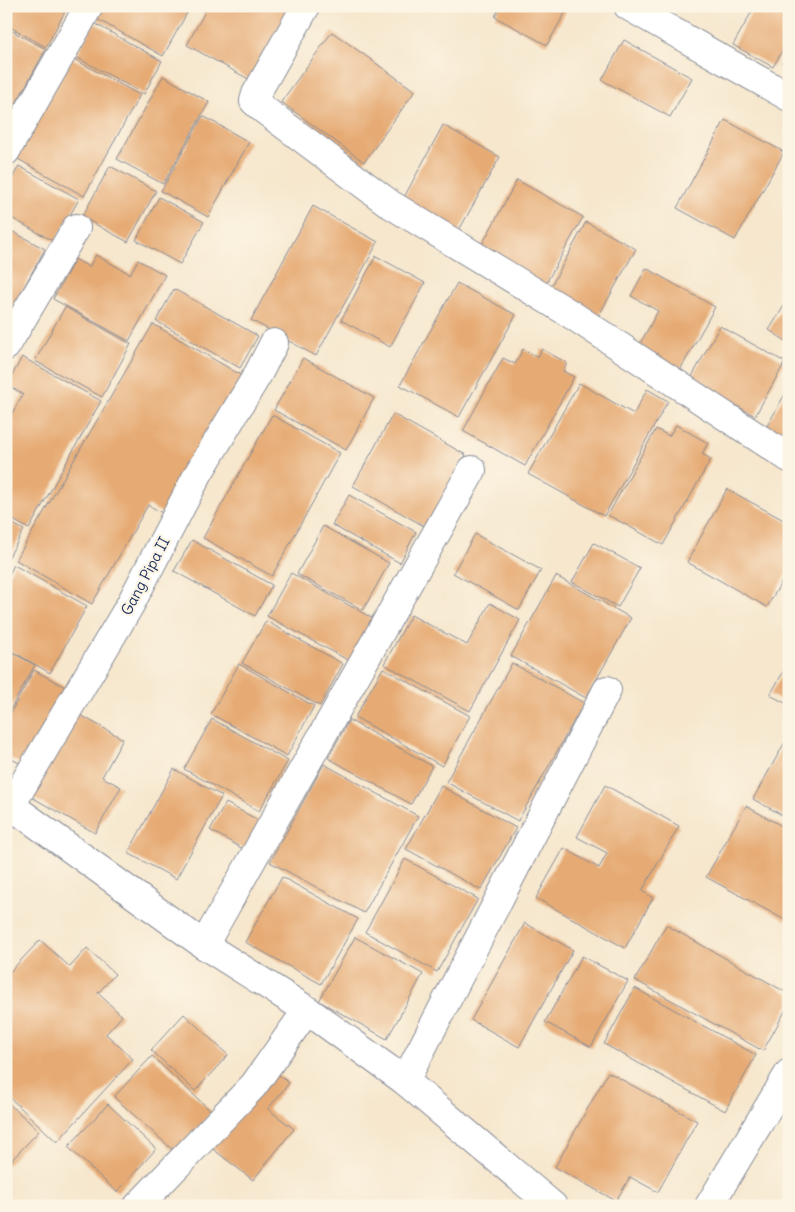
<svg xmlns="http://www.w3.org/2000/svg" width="795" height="1212" font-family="Delius,sans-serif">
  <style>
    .building { fill: #e6ab75 }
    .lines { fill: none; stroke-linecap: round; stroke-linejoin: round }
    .minor-casing { stroke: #888b96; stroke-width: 30 }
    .minor { stroke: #fff; stroke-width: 28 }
    .labels { text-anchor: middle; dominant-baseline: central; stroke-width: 4.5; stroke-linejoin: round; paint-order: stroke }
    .street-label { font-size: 15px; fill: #1b2f5e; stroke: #fcf5e5 }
  </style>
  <rect width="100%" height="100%" fill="#fcf5e5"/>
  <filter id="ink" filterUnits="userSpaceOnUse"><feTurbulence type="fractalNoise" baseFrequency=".02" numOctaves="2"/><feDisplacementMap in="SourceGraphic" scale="10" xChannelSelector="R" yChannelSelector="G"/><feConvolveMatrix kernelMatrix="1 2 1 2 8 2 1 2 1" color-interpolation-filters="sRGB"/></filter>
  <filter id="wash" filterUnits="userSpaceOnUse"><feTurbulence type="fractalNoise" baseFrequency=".0096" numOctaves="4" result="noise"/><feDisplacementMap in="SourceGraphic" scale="20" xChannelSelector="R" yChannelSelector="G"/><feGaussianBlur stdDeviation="1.12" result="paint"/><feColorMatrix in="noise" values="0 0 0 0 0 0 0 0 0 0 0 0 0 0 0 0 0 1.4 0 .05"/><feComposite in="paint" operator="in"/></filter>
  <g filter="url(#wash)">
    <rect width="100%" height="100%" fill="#f6e7cd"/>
    <g id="blocks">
      <g class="building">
        <path d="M 6,6 L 68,6 L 46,47 L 6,25 Z"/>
        <path d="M 95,6 L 191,6 L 163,56 L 90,15 Z"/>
        <path d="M 208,6 L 294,6 L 252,81 L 187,45 Z"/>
        <path d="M 500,6 L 569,6 L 547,45 L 495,17 Z"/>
        <path d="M 755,6 L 789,6 L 789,39 L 773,67 L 733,45 Z"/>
        <path d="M 94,23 L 162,61 L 144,94 L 76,57 Z"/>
        <path d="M 6,28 L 46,49 L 13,109 L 6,106 Z"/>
        <path d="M 332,32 L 415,91 L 364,162 L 281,102 Z"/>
        <path d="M 624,40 L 692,78 L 670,117 L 602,80 Z"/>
        <path d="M 789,51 L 789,67 L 782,63 Z"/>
        <path d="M 72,58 L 140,95 L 84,196 L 16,158 Z"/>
        <path d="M 163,76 L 209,102 L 163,184 L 117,159 Z"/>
        <path d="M 203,116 L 249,142 L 208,217 L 161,191 Z"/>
        <path d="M 725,120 L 784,152 L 735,240 L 677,208 Z"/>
        <path d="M 443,125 L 500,157 L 458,232 L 402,201 Z"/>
        <path d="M 19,166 L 79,199 L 55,242 L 6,215 L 6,189 Z"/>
        <path d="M 110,166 L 156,191 L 128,242 L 82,217 Z"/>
        <path d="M 517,180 L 583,217 L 544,287 L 479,250 Z"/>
        <path d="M 159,197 L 204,222 L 180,264 L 136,240 Z"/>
        <path d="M 313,206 L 378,242 L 316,356 L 251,320 Z"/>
        <path d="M 586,222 L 636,249 L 598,317 L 549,290 Z"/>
        <path d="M 6,228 L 45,249 L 9,314 L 6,313 Z"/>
        <path d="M 96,255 L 130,274 L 138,260 L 165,275 L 129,341 L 53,299 L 75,259 L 89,267 Z"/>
        <path d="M 376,256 L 425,283 L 390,347 L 341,320 Z"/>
        <path d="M 646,268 L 715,307 L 679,372 L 637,349 L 658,311 L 631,296 Z"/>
        <path d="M 457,283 L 516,315 L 459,417 L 400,385 Z"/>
        <path d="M 174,289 L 258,336 L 240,368 L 156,321 Z"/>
        <path d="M 789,298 L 789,343 L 769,330 Z"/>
        <path d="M 65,307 L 131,344 L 102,397 L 35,361 Z"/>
        <path d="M 153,324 L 246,378 L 166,515 L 148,505 L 92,604 L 16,560 Z"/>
        <path d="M 720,326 L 785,362 L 755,416 L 690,380 Z"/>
        <path d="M 523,349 L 538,357 L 542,349 L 567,363 L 563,371 L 574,377 L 525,466 L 463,431 L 503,358 L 515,364 Z"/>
        <path d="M 22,357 L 101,401 L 29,529 L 6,516 L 6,424 L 23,394 L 7,385 Z"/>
        <path d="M 303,358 L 374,398 L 346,450 L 274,410 Z"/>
        <path d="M 579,383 L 634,414 L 647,389 L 668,401 L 604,516 L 528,474 Z"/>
        <path d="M 789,387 L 789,450 L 762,435 Z"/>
        <path d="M 393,414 L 466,455 L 426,527 L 353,486 Z"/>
        <path d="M 272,415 L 340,453 L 272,576 L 203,538 Z"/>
        <path d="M 676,425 L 708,443 L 702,454 L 711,459 L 663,545 L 608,515 L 656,429 L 669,436 Z"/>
        <path d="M 727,489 L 789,523 L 789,569 L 767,607 L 687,562 Z"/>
        <path d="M 349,495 L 416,532 L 400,563 L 332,525 Z"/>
        <path d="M 6,520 L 24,530 L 6,562 Z"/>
        <path d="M 323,526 L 389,563 L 363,610 L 297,574 Z"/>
        <path d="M 475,534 L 541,570 L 519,610 L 453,573 Z"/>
        <path d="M 192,540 L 272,585 L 255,616 L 174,571 Z"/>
        <path d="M 594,543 L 640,568 L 618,607 L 572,582 Z"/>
        <path d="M 14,565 L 87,606 L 50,673 L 6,648 L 6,580 Z"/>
        <path d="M 291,573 L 381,623 L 357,665 L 267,616 Z"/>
        <path d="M 556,576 L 631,618 L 586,698 L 511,656 Z"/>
        <path d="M 490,603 L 520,620 L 470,711 L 384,664 L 411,615 L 467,645 Z"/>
        <path d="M 266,621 L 343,664 L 320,706 L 242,663 Z"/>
        <path d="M 6,649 L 35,665 L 6,717 Z"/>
        <path d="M 789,662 L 789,705 L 770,695 Z"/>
        <path d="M 512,663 L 584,703 L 518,821 L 446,782 Z"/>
        <path d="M 239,664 L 314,706 L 287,756 L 211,714 Z"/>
        <path d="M 383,668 L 470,716 L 442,766 L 355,717 Z"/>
        <path d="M 34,670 L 67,688 L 25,766 L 6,756 L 6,721 Z"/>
        <path d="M 75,712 L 123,739 L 102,777 L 121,787 L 95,833 L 28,795 Z"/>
        <path d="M 212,719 L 288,761 L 259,811 L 184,769 Z"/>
        <path d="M 349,720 L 432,766 L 411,804 L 328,758 Z"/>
        <path d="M 789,735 L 789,819 L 753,799 Z"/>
        <path d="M 324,764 L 418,816 L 364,913 L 270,862 Z"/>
        <path d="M 174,769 L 222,796 L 176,879 L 128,853 Z"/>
        <path d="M 605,785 L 679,826 L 642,891 L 653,898 L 625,948 L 536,898 L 564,848 L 599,868 L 607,853 L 577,837 Z"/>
        <path d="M 441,786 L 516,828 L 481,890 L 406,849 Z"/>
        <path d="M 226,803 L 260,821 L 245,850 L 210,830 Z"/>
        <path d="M 746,806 L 789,830 L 789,914 L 785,920 L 706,877 Z"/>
        <path d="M 405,859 L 478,899 L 437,972 L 365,932 Z"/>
        <path d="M 282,877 L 358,919 L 321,984 L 245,942 Z"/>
        <path d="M 525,923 L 573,950 L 519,1047 L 471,1020 Z"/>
        <path d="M 666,925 L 789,994 L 789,1004 L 763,1051 L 635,980 Z"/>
        <path d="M 355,937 L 423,974 L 387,1039 L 319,1001 Z"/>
        <path d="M 40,940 L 70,967 L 87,948 L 115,974 L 98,993 L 122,1016 L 106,1034 L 133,1059 L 57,1142 L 6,1094 L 6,976 Z"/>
        <path d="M 582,956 L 628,981 L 591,1047 L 545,1022 Z"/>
        <path d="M 635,988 L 756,1055 L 725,1111 L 604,1044 Z"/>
        <path d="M 184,1014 L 228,1055 L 195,1091 L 151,1050 Z"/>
        <path d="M 152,1056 L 212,1112 L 175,1152 L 114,1097 Z"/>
        <path d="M 270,1068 L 289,1083 L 268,1109 L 294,1129 L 253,1180 L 209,1146 Z"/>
        <path d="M 608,1072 L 697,1121 L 658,1192 L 630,1177 L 616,1201 L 555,1167 Z"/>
        <path d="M 6,1101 L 39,1131 L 6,1166 Z"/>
        <path d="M 108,1104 L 156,1149 L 117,1192 L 68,1147 Z"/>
      </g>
    </g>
  </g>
  <g filter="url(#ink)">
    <use href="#blocks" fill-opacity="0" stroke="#888b96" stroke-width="1"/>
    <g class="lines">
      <g class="minor-casing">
        <g id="minor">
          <path d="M 306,6 L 256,94 L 254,101 L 263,109 L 390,204 L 569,313 L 789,458"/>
          <path d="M 628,6 L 789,97"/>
          <path d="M 6,151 L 89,6"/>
          <path d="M 6,346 L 76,228"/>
          <path d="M 6,802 L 204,945 L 307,1010 L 405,1081 L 553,1206"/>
          <path d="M 11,805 L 130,605 L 198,474 L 258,374 L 274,343"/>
          <path d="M 204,945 L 472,470"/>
          <path d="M 405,1081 L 607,690"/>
          <path d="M 138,1206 L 254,1085 L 307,1010"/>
          <path d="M 709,1206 L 789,1073"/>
        </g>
      </g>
      <use href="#minor" class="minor"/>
    </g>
  </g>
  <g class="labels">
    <g class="street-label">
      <text transform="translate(145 576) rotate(-62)">Gang Pipa II</text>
    </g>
  </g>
  <rect width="795" height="1212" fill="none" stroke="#fcf5e5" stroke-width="25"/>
</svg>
